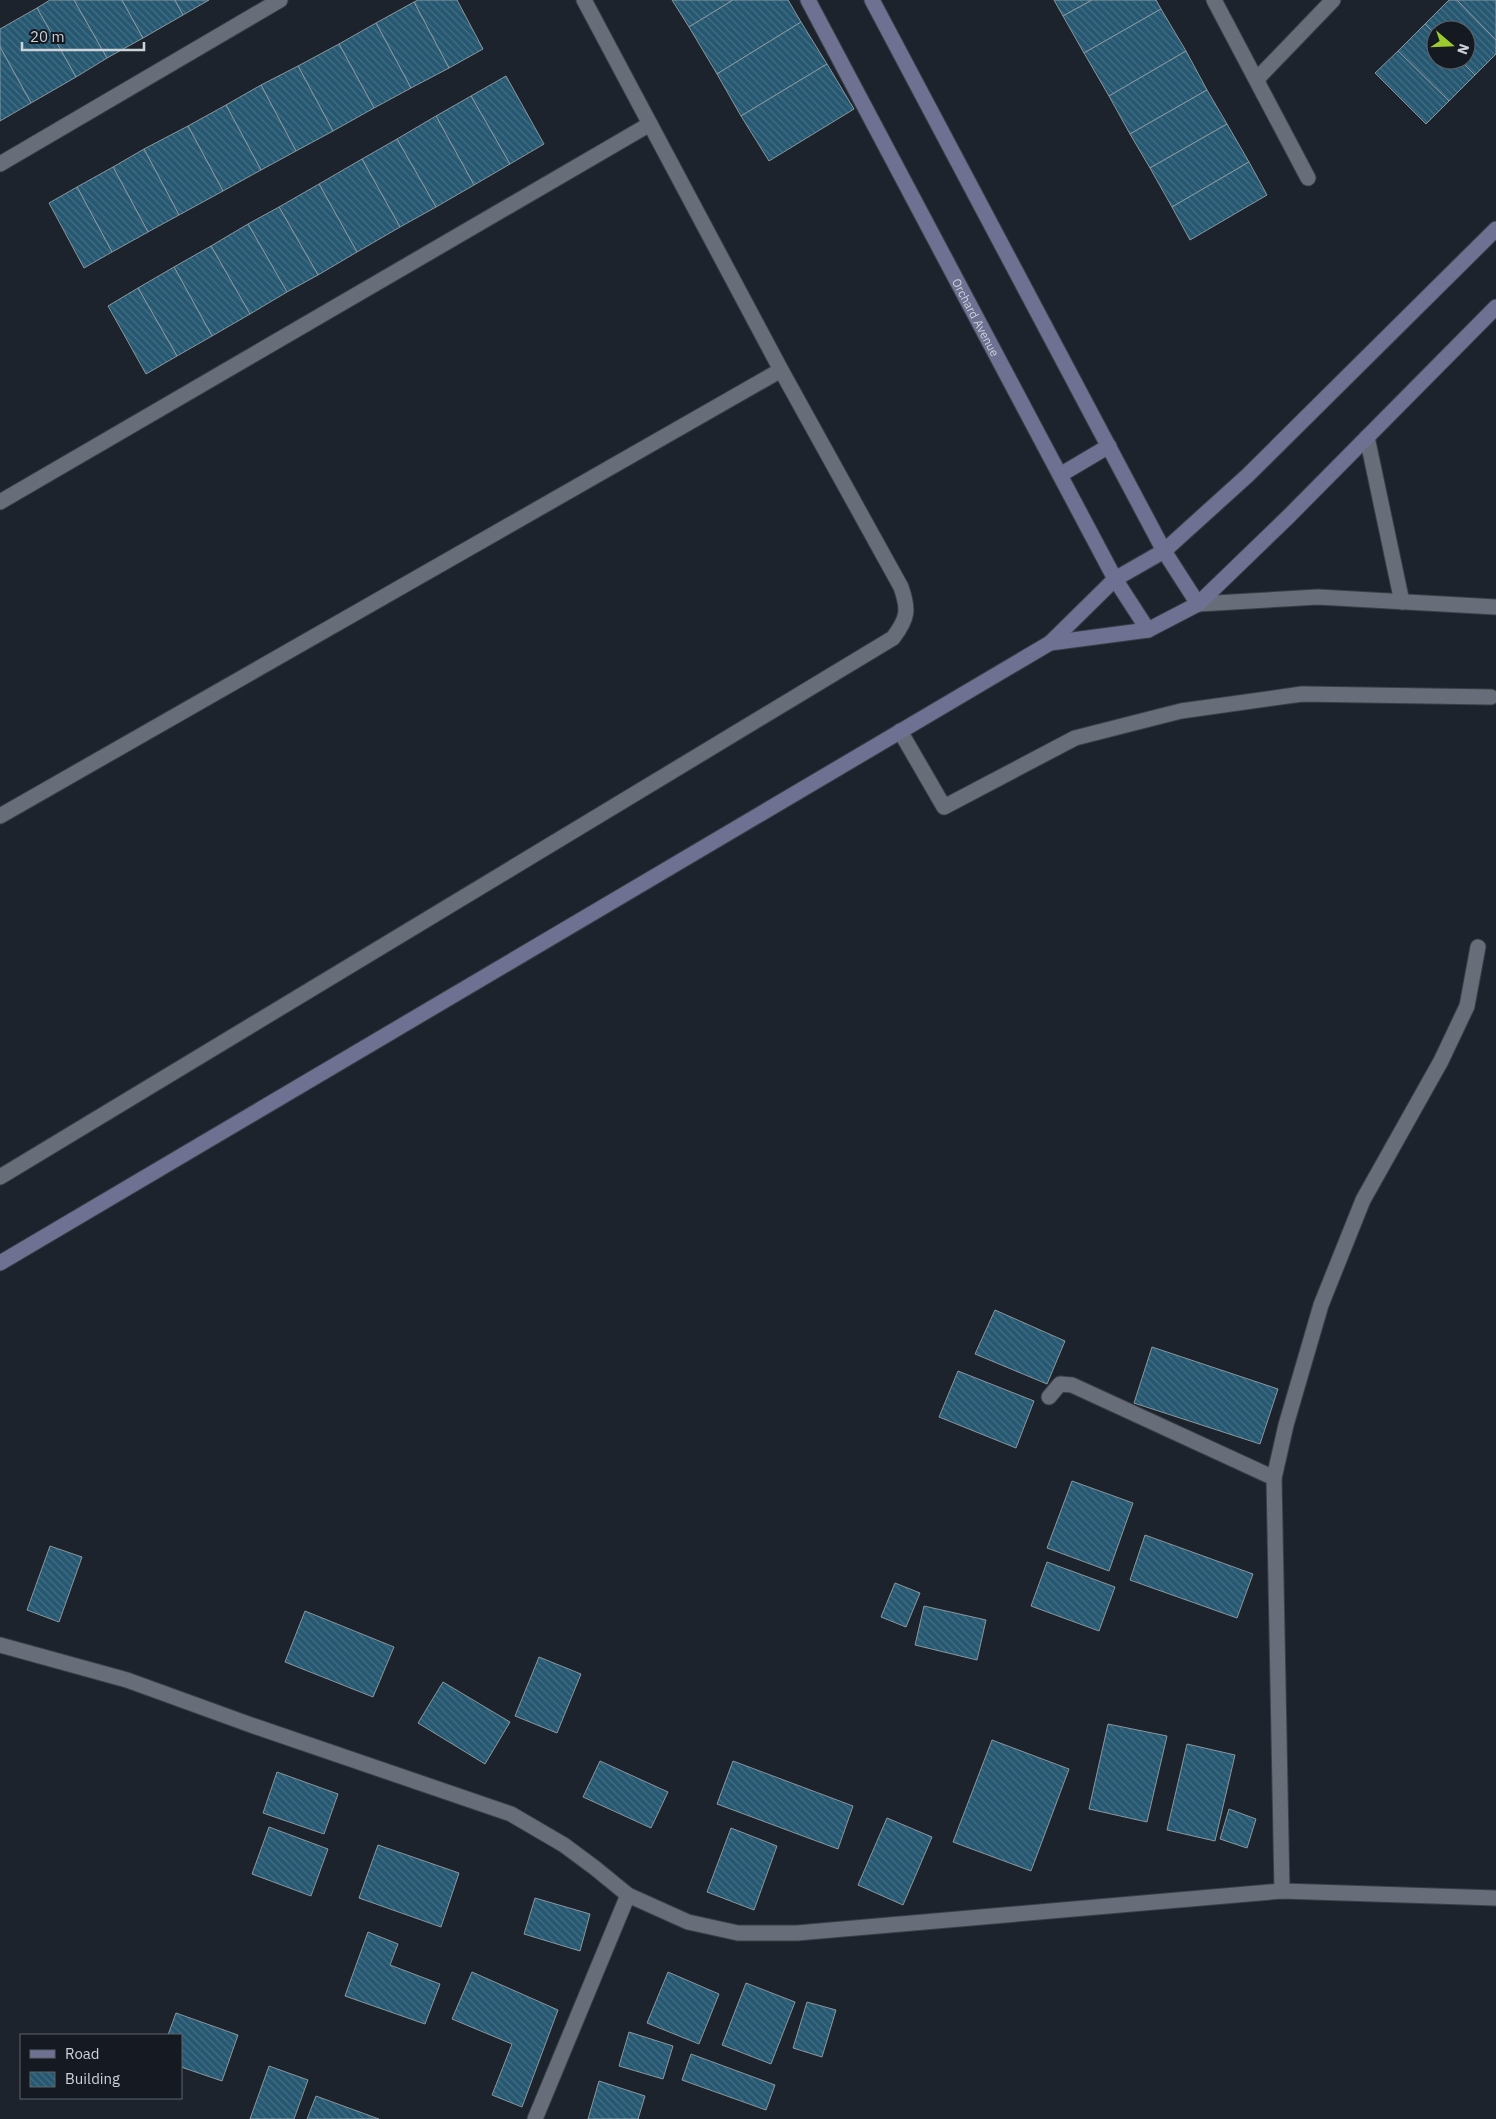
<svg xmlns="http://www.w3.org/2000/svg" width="1496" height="2119" font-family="'IBM Plex Sans',sans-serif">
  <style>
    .building { fill: url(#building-back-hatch); stroke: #89979f }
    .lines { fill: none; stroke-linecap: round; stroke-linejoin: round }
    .street-casing { stroke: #3a3f47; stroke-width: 17 }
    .secondary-casing { stroke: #3a3f47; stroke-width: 17 }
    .street { stroke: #676e79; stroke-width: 15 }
    .secondary { stroke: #6f7192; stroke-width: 15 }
    .labels { text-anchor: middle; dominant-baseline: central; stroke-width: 4; stroke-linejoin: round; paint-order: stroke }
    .street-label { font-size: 12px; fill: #cdd1d8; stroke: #141922 }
  </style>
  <defs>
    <pattern id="building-back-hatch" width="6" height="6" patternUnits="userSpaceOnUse" patternTransform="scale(1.25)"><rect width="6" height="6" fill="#265871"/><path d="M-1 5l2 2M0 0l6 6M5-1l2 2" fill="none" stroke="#446f84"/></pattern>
  </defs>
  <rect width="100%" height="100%" fill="#1d232c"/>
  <g class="building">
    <path d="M 50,0 L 74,0 L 107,58 L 76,77 L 37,8 Z"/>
    <path d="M 74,0 L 122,0 L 143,38 L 107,58 Z"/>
    <path d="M 122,0 L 175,0 L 183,15 L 143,38 Z"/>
    <path d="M 175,0 L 209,0 L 183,15 Z"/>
    <path d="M 418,0 L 457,0 L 483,49 L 449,68 L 414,2 Z"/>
    <path d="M 672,0 L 733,0 L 689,27 Z"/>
    <path d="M 733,0 L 788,0 L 801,22 L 717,74 L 689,27 Z"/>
    <path d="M 1054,0 L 1092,0 L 1063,16 Z"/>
    <path d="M 1092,0 L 1156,0 L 1161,9 L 1084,53 L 1063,16 Z"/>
    <path d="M 1449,0 L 1457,0 L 1496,40 L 1496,54 L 1475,75 L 1460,60 L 1466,60 L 1466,30 L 1436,30 L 1436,35 L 1425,24 Z"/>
    <path d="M 1457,0 L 1496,0 L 1496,40 Z"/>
    <path d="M 414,2 L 449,68 L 411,88 L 376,23 Z"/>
    <path d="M 37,8 L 76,77 L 31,103 L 0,47 L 0,29 Z"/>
    <path d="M 1161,9 L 1186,51 L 1109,96 L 1084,53 Z"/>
    <path d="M 801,22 L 827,64 L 741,116 L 717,74 Z"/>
    <path d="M 376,23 L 411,88 L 374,108 L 339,44 Z"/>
    <path d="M 1425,24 L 1436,35 L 1436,60 L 1460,60 L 1475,75 L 1449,101 L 1398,51 Z"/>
    <path d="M 339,44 L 374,108 L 333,131 L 298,66 Z"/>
    <path d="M 0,47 L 31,103 L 0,121 Z"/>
    <path d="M 1186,51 L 1207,90 L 1130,134 L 1109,96 Z"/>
    <path d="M 1398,51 L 1449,101 L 1426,124 L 1375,73 Z"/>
    <path d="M 827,64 L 854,109 L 769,161 L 741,116 Z"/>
    <path d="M 298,66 L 333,131 L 296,151 L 261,85 Z"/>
    <path d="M 506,76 L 544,144 L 510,164 L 471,96 Z"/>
    <path d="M 261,85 L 296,151 L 261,170 L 226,105 Z"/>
    <path d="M 1207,90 L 1227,124 L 1150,168 L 1130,134 Z"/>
    <path d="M 471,96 L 510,164 L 474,185 L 436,116 Z"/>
    <path d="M 226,105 L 261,170 L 223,191 L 188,126 Z"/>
    <path d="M 436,116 L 474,185 L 436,207 L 397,139 Z"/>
    <path d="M 1227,124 L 1249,162 L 1172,207 L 1150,168 Z"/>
    <path d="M 188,126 L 223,191 L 179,215 L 144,149 Z"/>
    <path d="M 397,139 L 436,207 L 400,227 L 362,159 Z"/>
    <path d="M 144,149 L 179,215 L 148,232 L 113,167 Z"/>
    <path d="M 362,159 L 400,227 L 357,252 L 319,184 Z"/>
    <path d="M 1249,162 L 1267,195 L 1190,240 L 1172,207 Z"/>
    <path d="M 113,167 L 148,232 L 112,252 L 77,187 Z"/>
    <path d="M 319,184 L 357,252 L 318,275 L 279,207 Z"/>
    <path d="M 77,187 L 112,252 L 84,268 L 49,203 Z"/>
    <path d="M 279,207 L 318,275 L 287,292 L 248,224 Z"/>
    <path d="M 248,224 L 287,292 L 250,314 L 211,246 Z"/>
    <path d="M 211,246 L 250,314 L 212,336 L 174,267 Z"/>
    <path d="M 174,267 L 212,336 L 177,356 L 138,288 Z"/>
    <path d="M 138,288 L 177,356 L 146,374 L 108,306 Z"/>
    <path d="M 995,1310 L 1065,1341 L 1047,1384 L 975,1354 Z"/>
    <path d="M 1152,1347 L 1278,1389 L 1260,1444 L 1134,1403 Z"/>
    <path d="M 958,1371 L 1034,1401 L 1016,1448 L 939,1417 Z"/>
    <path d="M 1072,1481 L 1133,1503 L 1109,1571 L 1047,1548 Z"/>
    <path d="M 1145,1535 L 1253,1574 L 1237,1618 L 1130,1580 Z"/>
    <path d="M 50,1546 L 82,1557 L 59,1622 L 27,1610 Z"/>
    <path d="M 1047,1562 L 1115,1587 L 1099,1631 L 1031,1606 Z"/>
    <path d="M 895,1583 L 920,1593 L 906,1627 L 881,1617 Z"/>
    <path d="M 924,1606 L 986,1620 L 977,1660 L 915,1645 Z"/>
    <path d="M 305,1611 L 394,1647 L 373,1697 L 285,1662 Z"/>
    <path d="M 539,1657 L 581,1674 L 557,1733 L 515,1716 Z"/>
    <path d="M 443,1682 L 510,1722 L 485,1764 L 418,1723 Z"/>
    <path d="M 1108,1724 L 1167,1736 L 1147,1822 L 1089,1809 Z"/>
    <path d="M 992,1740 L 1069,1769 L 1031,1871 L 953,1842 Z"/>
    <path d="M 1187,1744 L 1235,1755 L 1215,1841 L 1167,1830 Z"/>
    <path d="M 600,1761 L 668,1792 L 651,1828 L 583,1797 Z"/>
    <path d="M 733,1761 L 853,1806 L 838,1849 L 717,1804 Z"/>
    <path d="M 277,1772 L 338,1794 L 324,1834 L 263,1813 Z"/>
    <path d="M 1229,1809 L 1256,1819 L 1247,1848 L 1220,1839 Z"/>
    <path d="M 887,1818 L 932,1837 L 903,1905 L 858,1885 Z"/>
    <path d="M 269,1827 L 328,1849 L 311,1896 L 252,1874 Z"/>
    <path d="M 731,1828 L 777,1846 L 754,1910 L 707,1892 Z"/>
    <path d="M 378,1845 L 459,1873 L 441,1927 L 359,1898 Z"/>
    <path d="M 535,1898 L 590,1914 L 580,1951 L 524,1934 Z"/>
    <path d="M 368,1932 L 398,1944 L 390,1965 L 440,1984 L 425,2024 L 345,1996 Z"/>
    <path d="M 472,1972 L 558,2010 L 522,2107 L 492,2095 L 512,2044 L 452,2019 Z"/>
    <path d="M 668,1972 L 719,1994 L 699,2044 L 647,2023 Z"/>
    <path d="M 746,1983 L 795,2002 L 771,2064 L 722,2045 Z"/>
    <path d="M 807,2002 L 836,2010 L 822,2057 L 793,2048 Z"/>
    <path d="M 176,2013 L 238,2035 L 222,2081 L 181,2067 L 181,2035 L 168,2035 Z"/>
    <path d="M 629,2032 L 673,2046 L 663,2079 L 619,2066 Z"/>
    <path d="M 691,2054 L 775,2085 L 766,2110 L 682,2080 Z"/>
    <path d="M 269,2066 L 308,2080 L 294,2119 L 250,2119 Z"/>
    <path d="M 599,2081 L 645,2096 L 638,2119 L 588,2119 Z"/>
    <path d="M 316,2096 L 379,2119 L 307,2119 Z"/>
  </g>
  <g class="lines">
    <g class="street-casing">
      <g id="street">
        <path d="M 1214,0 L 1308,178"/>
        <path d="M 1257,79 L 1333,0"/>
        <path d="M 0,164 L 280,0"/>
        <path d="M 1367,437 L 1402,602"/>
        <path d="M 0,502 L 650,124"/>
        <path d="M 1198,604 L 1318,597 L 1496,607"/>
        <path d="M 900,731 L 944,807 L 1075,738 L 1181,711 L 1302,694 L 1491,697"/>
        <path d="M 0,816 L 781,370"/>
        <path d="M 0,1177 L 893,638 C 908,618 909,610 901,587 L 781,370 L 584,0"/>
        <path d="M 1049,1397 L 1060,1384 L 1072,1385 L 1274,1478"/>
        <path d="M 0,1645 L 127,1680 L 251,1725 L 511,1814 L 564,1845 L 595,1868 L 628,1895 L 688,1922 L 738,1933 L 797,1933 L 1282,1891 L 1496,1898"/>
        <path d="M 1282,1891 L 1274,1478 L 1286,1425 L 1321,1305 L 1363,1200 L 1441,1061 L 1467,1006 L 1478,947"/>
        <path d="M 535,2119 L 628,1895"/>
      </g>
    </g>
    <g class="secondary-casing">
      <g id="secondary">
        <path id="s1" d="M 808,0 L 1115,579 L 1148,630"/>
        <path d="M 872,0 L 1164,551 L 1198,604"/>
        <path d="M 1060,475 L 1109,446"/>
        <path d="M 1050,643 L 1148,630 L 1198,604 L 1288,517 L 1496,307"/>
        <path d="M 0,1263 L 1050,643 L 1115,579 L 1164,551 L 1248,475 L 1496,229"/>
      </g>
    </g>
    <use href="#street" class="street"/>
    <use href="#secondary" class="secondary"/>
  </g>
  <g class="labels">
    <g class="street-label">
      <text stroke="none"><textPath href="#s1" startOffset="359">Orchard Avenue</textPath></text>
    </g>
  </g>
  <rect x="20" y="2034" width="162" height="65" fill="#141922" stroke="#5e636b"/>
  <rect x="30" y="2050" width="25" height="8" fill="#6f7192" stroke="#5e636b"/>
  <text x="65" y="2059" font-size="15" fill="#cdd1d8">Road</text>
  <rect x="30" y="2072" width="25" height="15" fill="url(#building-back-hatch)" stroke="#5e636b"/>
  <text x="65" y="2084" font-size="15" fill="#cdd1d8">Building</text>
  <g transform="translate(1451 45) rotate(109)"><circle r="24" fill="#141922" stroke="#5e636b"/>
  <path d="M0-4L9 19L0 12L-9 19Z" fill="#9dca2f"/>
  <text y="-8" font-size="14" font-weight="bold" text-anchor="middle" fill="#cdd1d8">N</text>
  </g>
  <path d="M22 42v8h122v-8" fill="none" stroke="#cdd1d8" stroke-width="2.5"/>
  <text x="30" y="42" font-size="15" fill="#cdd1d8" stroke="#141922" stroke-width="4" paint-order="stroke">20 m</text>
</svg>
